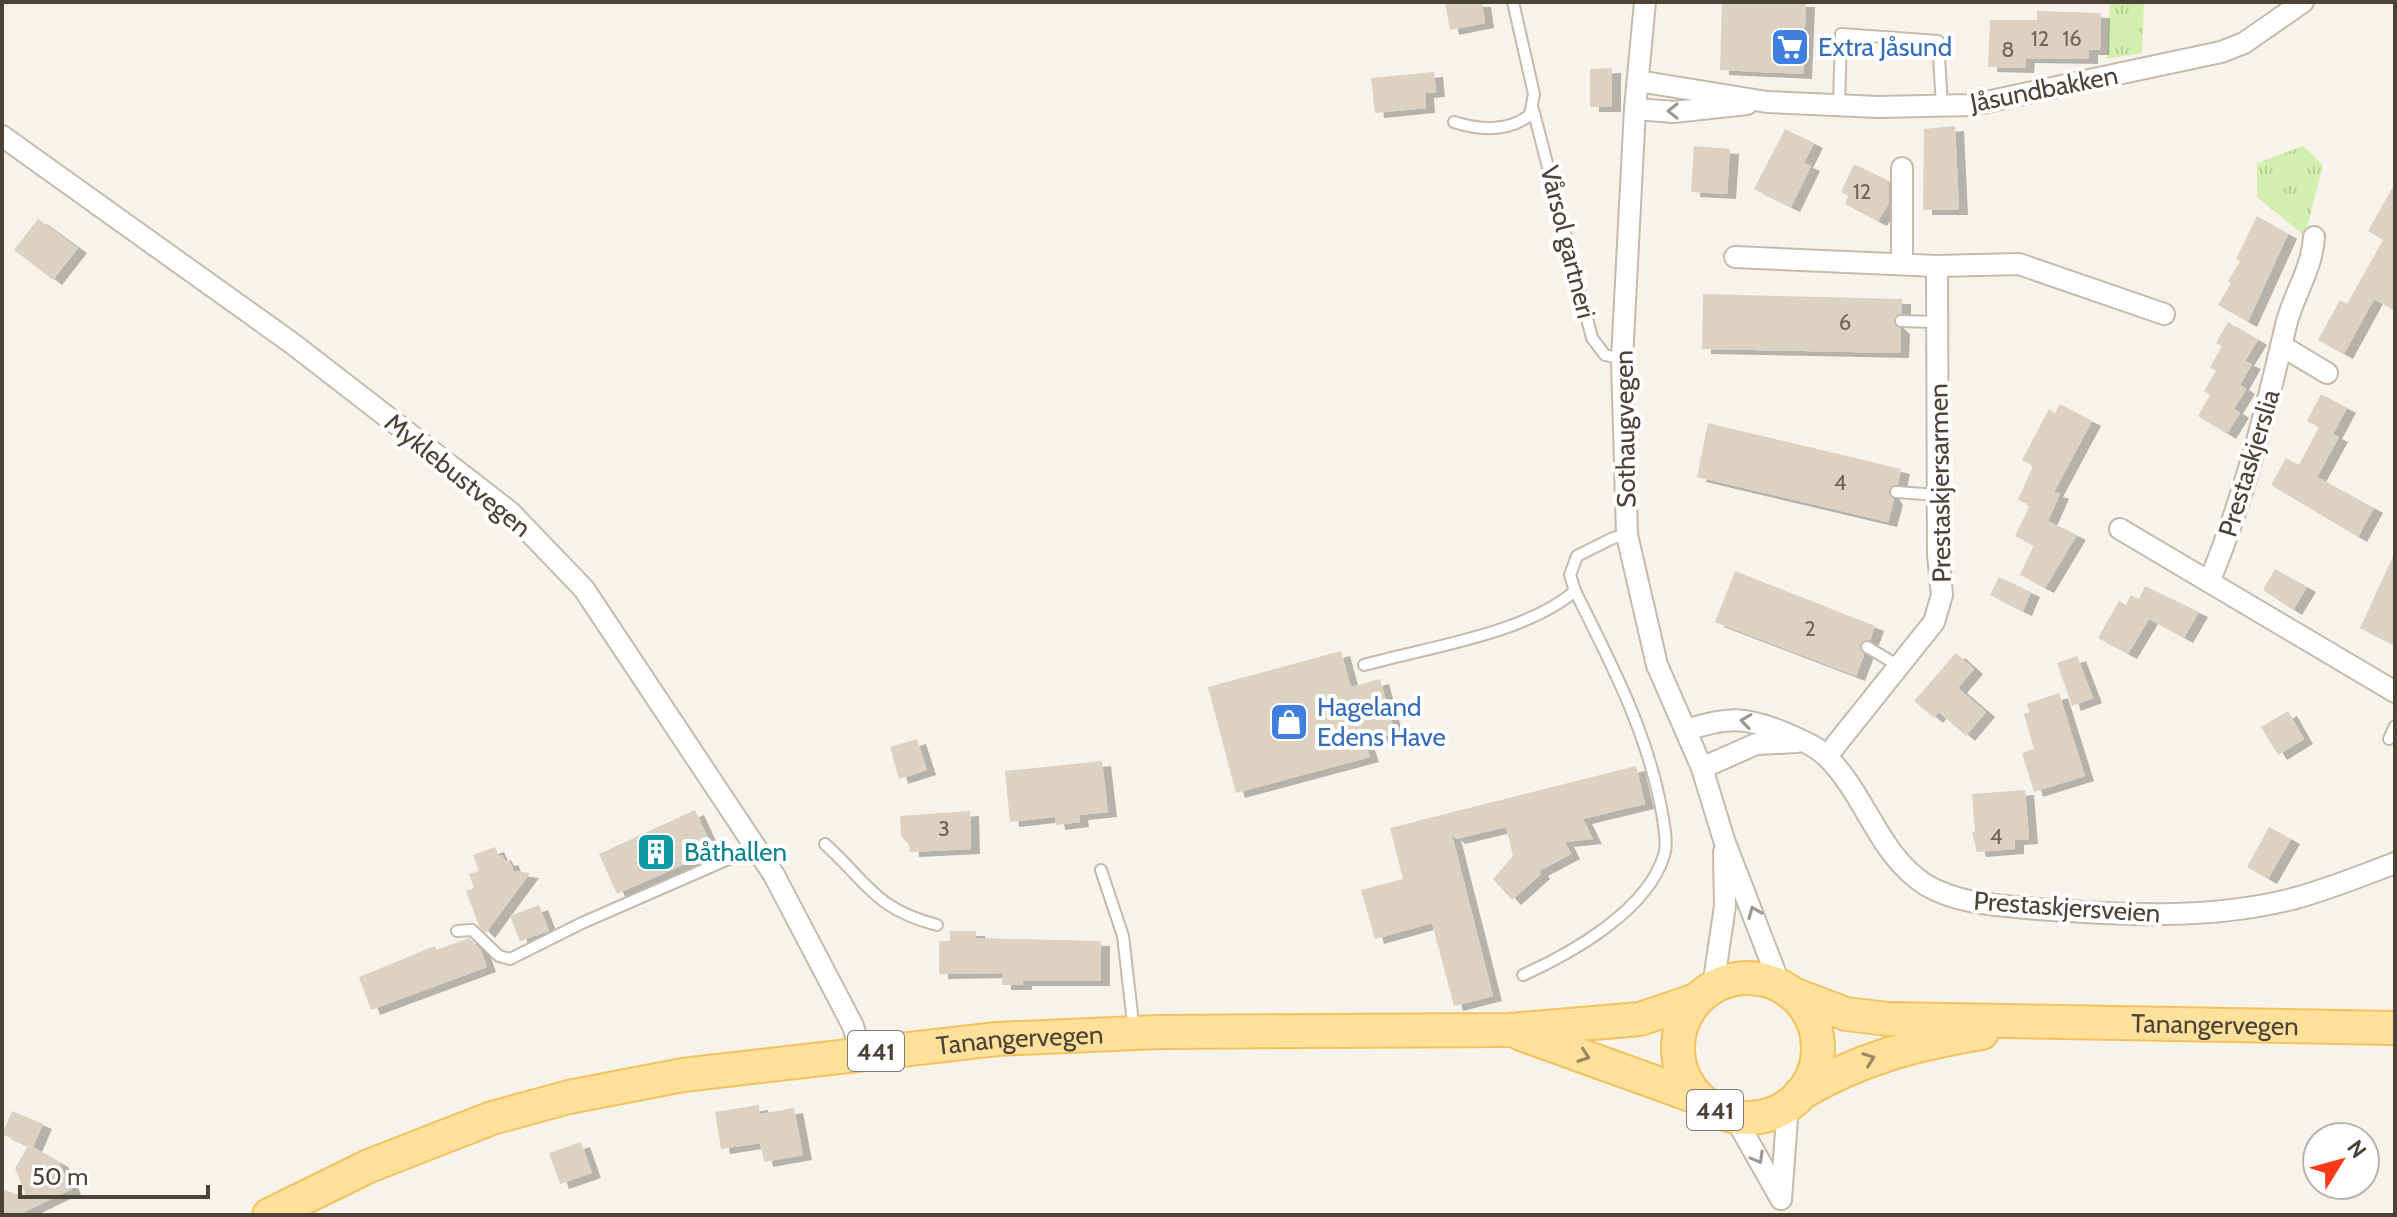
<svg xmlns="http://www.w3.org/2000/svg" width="2397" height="1217" font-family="Cabin,sans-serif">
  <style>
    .park { fill: url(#park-tufts) }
    .building { fill: #ddd1c1; filter: url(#shadow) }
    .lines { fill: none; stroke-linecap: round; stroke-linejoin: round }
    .lane-casing { stroke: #c4bbab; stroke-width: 14 }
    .street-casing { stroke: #c4bbab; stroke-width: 24 }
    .primary-casing { stroke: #f2c35d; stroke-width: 36 }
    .lane { stroke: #fff; stroke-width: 10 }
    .street { stroke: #fff; stroke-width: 20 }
    .primary { stroke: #ffe19b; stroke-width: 32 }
    .oneway { stroke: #9d9891 }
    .oneway2 { stroke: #9d8a64 }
    .labels { text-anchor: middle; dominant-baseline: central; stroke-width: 8; stroke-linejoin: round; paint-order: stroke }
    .number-label { font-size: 22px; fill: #70665a }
    .shield { fill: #fff; stroke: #827b73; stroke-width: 2 }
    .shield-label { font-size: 24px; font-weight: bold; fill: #4c4337 }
    .shop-label { font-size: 26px; fill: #366cbe; stroke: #fff; text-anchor: start }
    .street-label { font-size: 26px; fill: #4c4337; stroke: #fff }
    .culture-label { font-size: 26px; fill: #0d838f; stroke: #fff; text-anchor: start }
  </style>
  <defs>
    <pattern id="park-tufts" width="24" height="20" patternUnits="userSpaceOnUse" patternTransform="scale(2)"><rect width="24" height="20" fill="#d3efaf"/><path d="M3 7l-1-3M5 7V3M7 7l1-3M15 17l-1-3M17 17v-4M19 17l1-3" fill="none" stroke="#b7ce97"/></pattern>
    <filter id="shadow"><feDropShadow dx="9" dy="5" stdDeviation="0" flood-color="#0004"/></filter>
  </defs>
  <rect width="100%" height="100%" fill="#f7f3ea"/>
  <g class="park">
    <path d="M 2110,2 L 2144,2 L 2142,53 L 2107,59 Z"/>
    <path d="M 2303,146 L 2323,165 L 2305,236 L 2257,197 L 2257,163 Z"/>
  </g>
  <g class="building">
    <path d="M 1445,2 L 1482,2 L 1485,23 L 1450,30 Z"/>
    <path d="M 1722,2 L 1806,2 L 1803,74 L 1720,70 Z"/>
    <path d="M 2037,11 L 2101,13 L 2100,50 L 2089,50 L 2089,59 L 2026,58 L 2025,68 L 1988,67 L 1990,20 L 2037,20 Z"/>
    <path d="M 1612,68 L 1612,107 L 1590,107 L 1590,69 Z"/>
    <path d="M 1434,72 L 1436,92 L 1425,93 L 1426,108 L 1375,113 L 1371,78 Z"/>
    <path d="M 1955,126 L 1959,210 L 1923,210 L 1924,129 Z"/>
    <path d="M 1785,129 L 1814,143 L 1804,163 L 1811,166 L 1791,207 L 1754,189 Z"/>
    <path d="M 1694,146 L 1730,149 L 1727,194 L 1691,192 Z"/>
    <path d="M 1854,164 L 1889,181 L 1889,203 L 1878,221 L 1845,204 L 1848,196 L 1841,192 Z"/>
    <path d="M 2395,183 L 2395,311 L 2374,299 L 2344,354 L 2318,340 L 2340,300 L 2347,304 L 2383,240 L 2368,231 Z"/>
    <path d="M 2257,216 L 2288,234 L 2248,322 L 2218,305 L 2231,283 L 2228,281 L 2240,261 L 2236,259 Z"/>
    <path d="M 38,219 L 78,248 L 53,280 L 14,250 Z"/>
    <path d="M 1703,294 L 1902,299 L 1902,313 L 1893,322 L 1901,329 L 1900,353 L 1702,349 Z"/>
    <path d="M 2228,322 L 2258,340 L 2245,361 L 2252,364 L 2240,385 L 2246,389 L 2234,409 L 2240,413 L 2227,434 L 2198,416 L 2210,395 L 2204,391 L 2216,371 L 2210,367 L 2222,346 L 2216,343 Z"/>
    <path d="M 2321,394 L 2347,408 L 2333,434 L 2339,437 L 2317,477 L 2374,508 L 2358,537 L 2271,485 L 2286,458 L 2299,465 L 2319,427 L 2307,421 Z"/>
    <path d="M 2060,404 L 2092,421 L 2054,492 L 2060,494 L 2048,521 L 2077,535 L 2045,588 L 2020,575 L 2034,545 L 2015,536 L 2030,505 L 2018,500 L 2033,466 L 2022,460 L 2049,409 L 2055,413 Z"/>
    <path d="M 1708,423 L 1901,469 L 1898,484 L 1888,491 L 1894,500 L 1888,522 L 1697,477 Z"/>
    <path d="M 2395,552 L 2395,645 L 2360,628 Z"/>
    <path d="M 2275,569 L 2307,587 L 2293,610 L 2263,590 Z"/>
    <path d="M 1735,571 L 1875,626 L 1870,640 L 1860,644 L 1864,655 L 1856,676 L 1715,622 Z"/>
    <path d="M 1999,577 L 2031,592 L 2023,611 L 1990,595 Z"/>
    <path d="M 2145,586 L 2199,612 L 2184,638 L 2149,619 L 2128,654 L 2098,638 L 2119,601 L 2126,605 L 2131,595 L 2139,599 Z"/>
    <path d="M 1341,651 L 1351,687 L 1380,679 L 1395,733 L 1365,742 L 1370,757 L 1236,793 L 1208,687 Z"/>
    <path d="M 1956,653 L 1974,669 L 1958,688 L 1986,712 L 1966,736 L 1939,712 L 1934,718 L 1914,701 Z"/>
    <path d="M 2077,656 L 2093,698 L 2072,706 L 2057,663 Z"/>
    <path d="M 2059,693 L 2085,776 L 2034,792 L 2022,753 L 2034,749 L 2024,714 L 2030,712 L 2027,704 Z"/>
    <path d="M 2288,711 L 2304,739 L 2278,755 L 2261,727 Z"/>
    <path d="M 917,739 L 927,770 L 899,779 L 890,747 Z"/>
    <path d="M 1102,761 L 1108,812 L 1079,815 L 1080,822 L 1056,825 L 1055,817 L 1010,822 L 1005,771 Z"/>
    <path d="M 1636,766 L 1645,804 L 1583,819 L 1593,839 L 1565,842 L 1571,854 L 1539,871 L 1541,874 L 1512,900 L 1493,879 L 1513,856 L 1506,827 L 1456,839 L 1452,835 L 1493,996 L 1454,1006 L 1432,923 L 1375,939 L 1361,890 L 1403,879 L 1390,828 Z"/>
    <path d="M 2025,790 L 2029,839 L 2015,840 L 2015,849 L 1977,852 L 1972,832 L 1975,832 L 1972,794 Z"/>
    <path d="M 695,810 L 714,851 L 617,894 L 599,854 Z"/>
    <path d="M 970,811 L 971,849 L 910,852 L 909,845 L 901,836 L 900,816 Z"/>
    <path d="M 2269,827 L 2291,839 L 2268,879 L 2247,867 Z"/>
    <path d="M 495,847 L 499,856 L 502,855 L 505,861 L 509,860 L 514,871 L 530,873 L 486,933 L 479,926 L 466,891 L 474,888 L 469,874 L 479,871 L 473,855 Z"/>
    <path d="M 539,905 L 549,931 L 520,941 L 510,916 Z"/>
    <path d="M 950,931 L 976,931 L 976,938 L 1101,941 L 1101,981 L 1023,981 L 1023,985 L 1002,985 L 1002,973 L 939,974 L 939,941 L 950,941 Z"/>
    <path d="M 469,938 L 481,950 L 487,967 L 371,1010 L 359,977 L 435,946 L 436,950 Z"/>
    <path d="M 759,1105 L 760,1114 L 794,1108 L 803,1155 L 764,1162 L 760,1143 L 721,1149 L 715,1112 Z"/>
    <path d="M 12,1111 L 43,1124 L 33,1147 L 59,1162 L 72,1189 L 18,1215 L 2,1215 L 2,1189 L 27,1198 L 15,1168 L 28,1146 L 2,1134 Z"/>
    <path d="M 581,1142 L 592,1173 L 560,1184 L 549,1153 Z"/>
  </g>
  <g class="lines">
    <g class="lane-casing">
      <g id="lane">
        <path d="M 1839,105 L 1841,34 L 1938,41 L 1942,106"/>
        <path d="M 1533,109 L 1592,338 L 1605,355 L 1622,359"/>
        <path d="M 1454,122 C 1479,130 1508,132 1530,115 L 1534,94 L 1513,2"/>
        <path d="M 1901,321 L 1937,322"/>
        <path d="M 1896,492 L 1938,495"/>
        <path d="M 1867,647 L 1899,666"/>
        <path d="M 1364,665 C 1428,647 1525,634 1575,591 L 1570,575 L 1577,556 L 1613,538 L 1627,535"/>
        <path d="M 2389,739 L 2395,726"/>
        <path d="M 825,844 C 869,884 875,909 937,925"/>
        <path d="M 1101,870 L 1123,936 L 1134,1031"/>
        <path d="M 457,931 L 472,930 L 499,956 L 510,959 L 582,923 L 756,847"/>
        <path d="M 1523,975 C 1572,953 1648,910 1664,855 C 1668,844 1664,825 1662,813 C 1648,733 1611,663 1575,591"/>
      </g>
    </g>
    <g class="street-casing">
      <g id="street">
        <path d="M 1645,2 L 1635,109 L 1622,359 L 1627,535 L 1657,665 L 1702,768 L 1724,840 L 1780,985"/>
        <path d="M 1638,81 L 1767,102 L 1878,107 L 1972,105 L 2221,52 L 2244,43 L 2303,2"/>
        <path d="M 1635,109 L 1674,112 L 1747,104"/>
        <path d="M 2,136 L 293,344 L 510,512 L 584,589 L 774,875 L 853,1026 L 861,1053"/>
        <path d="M 1902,168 L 1902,264"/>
        <path d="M 1735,257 L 1937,266 L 2019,264 L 2164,314"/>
        <path d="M 2282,346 L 2327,373"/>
        <path d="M 2120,529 L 2395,692"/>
        <path d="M 2210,580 C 2244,497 2266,412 2286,325 C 2294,293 2312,270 2314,237"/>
        <path d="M 1686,730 C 1728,717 1744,716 1785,733 C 1800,740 1815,745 1827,757 C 1866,795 1879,856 1926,885 C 1960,905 2000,905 2038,909 C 2122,915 2209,920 2292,899 C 2327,890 2361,876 2395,863"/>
        <path d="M 1827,756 L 1934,622 L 1942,595 L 1938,555 L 1937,266"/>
        <path d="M 1702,768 L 1756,744 L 1797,742"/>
        <path d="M 1713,987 L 1725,906 L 1724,852"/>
        <path d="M 1734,1116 L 1781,1199"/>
        <path d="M 1781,1199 L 1788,1105"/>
      </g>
    </g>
    <g class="primary-casing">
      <g id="primary">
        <circle cx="1748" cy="1048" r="70"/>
        <path id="s1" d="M 1793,994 L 1846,1014 L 1888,1019 L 2395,1028"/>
        <path d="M 1521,1034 L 1699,1098"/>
        <path d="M 1800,1094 C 1858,1059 1915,1044 1982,1033"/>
        <path id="s2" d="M 269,1215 L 369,1166 L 492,1118 L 569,1097 L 683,1075 L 997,1039 L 1159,1032 L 1510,1030 L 1640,1019 L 1696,1000"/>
      </g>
    </g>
    <use href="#lane" class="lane"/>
    <use href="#street" class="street"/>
    <use href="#primary" class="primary"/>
  </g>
  <defs><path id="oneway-chevron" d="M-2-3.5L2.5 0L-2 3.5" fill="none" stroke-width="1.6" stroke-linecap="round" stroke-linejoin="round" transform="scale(2)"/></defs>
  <g class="oneway">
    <use href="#oneway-chevron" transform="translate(1673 111) rotate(180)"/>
    <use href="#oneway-chevron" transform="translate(1746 721) rotate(-172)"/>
    <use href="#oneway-chevron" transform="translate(1754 912) rotate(-112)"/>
    <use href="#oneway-chevron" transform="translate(1758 1158) rotate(61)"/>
  </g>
  <g class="oneway2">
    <use href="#oneway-chevron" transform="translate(1584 1056) rotate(19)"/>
    <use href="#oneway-chevron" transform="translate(1869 1059) rotate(-20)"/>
  </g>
  <defs>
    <g id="supermarket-square" transform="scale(2)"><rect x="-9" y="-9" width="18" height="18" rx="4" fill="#3f7fe0" stroke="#fff"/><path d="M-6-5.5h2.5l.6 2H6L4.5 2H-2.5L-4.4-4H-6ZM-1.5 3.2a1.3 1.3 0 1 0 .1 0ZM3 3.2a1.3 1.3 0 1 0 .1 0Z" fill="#fff"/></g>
    <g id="shop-square" transform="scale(2)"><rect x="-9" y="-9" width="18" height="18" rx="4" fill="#3f7fe0" stroke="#fff"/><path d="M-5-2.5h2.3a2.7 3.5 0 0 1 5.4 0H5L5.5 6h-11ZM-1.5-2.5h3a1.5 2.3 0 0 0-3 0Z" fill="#fff"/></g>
    <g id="building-square" transform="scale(2)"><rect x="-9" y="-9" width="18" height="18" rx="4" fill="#0f9aa8" stroke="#fff"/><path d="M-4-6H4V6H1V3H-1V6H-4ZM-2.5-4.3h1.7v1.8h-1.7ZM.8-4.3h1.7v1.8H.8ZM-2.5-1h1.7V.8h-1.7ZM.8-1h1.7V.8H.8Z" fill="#fff"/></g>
  </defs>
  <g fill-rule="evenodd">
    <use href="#supermarket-square" x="1790" y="47"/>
    <use href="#shop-square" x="1289" y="722"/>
    <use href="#building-square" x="656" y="852"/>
  </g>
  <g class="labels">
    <g class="number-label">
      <text x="2040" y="38">12</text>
      <text x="2072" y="38">16</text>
      <text x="2008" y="49">8</text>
      <text x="1862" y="191">12</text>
      <text x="1845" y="322">6</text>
      <text x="1840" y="482">4</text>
      <text x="1810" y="628">2</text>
      <text x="944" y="828">3</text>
      <text x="1996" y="836">4</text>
    </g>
    <g class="shield">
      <rect x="848" y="1031" width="56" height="40" rx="6"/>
      <rect x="1687" y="1090" width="56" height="40" rx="6"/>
    </g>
    <g class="shield-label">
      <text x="876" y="1051">441</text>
      <text x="1715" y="1110">441</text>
    </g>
    <g class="shop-label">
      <text x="1818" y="47">Extra Jåsund</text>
      <text x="1317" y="707">Hageland<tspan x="1317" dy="30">Edens Have</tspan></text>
    </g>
    <g class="street-label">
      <text transform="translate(2044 89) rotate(-11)">Jåsundbakken</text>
      <text transform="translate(1568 242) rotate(76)">Vårsol gartneri</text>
      <text transform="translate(1625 429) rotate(-91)">Sothaugvegen</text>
      <text transform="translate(2249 463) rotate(-73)">Prestaskjerslia</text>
      <text transform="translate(458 475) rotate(39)">Myklebustvegen</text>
      <text transform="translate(1940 483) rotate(-91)">Prestaskjersarmen</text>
      <text transform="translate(2067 907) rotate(4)">Prestaskjersveien</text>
      <text stroke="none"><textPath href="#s1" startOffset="426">Tanangervegen</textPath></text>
      <text stroke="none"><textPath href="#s2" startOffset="778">Tanangervegen</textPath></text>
    </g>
    <g class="culture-label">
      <text x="684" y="852">Båthallen</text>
    </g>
  </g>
  <rect width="2397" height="1217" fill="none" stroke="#4c4337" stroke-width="8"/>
  <g transform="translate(2341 1161) rotate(53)"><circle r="38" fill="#ffffff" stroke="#b7b4af" stroke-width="2"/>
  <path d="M0-6L14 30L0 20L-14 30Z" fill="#ff3819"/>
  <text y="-12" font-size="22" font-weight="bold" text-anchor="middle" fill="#4c4337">N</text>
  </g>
  <path d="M20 1185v12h188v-12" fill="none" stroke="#4c4337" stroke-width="4"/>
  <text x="32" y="1185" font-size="24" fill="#4c4337" stroke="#ffffff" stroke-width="6" paint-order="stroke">50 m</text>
</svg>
